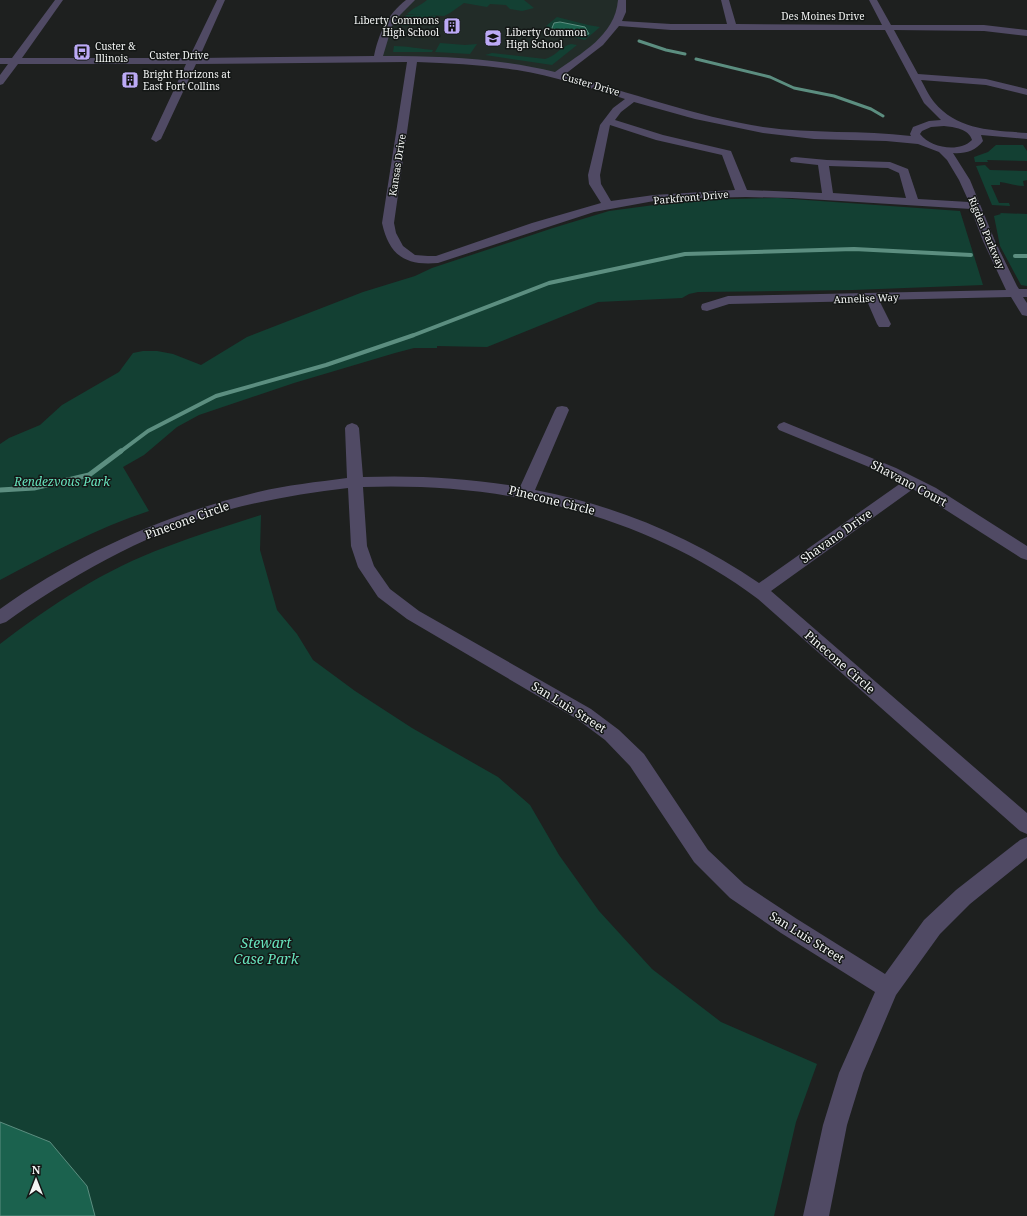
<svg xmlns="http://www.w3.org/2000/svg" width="1027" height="1216" font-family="'Noto Serif',serif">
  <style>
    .built { fill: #222c28 }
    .green { fill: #134033 }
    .water { fill: #1b624e; stroke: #5c8e80 }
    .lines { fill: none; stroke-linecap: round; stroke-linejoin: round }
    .stream-far2 { stroke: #5c8e80; stroke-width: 3 }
    .stream-far1 { stroke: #5c8e80; stroke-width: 4 }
    .stream { stroke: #5c8e80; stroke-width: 5 }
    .minor { fill: #504a64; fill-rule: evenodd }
    .labels { text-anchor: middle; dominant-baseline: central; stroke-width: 3; stroke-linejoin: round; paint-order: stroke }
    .far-street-label { font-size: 10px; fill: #f3f5f4; stroke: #141716 }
    .far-poi-label { font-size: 10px; fill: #f3f5f4; stroke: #141716; text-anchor: start }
    .park-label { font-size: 12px; font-style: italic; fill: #67e4bd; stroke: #141716 }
    .street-label { font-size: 12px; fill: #f3f5f4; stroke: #141716 }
    .near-park-label { font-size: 14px; font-style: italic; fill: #67e4bd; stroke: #141716 }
  </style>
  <rect width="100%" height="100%" fill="#1e201f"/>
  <path class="built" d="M 411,0 L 622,0 L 618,23 L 558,75 L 505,65 L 378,59 L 382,37 Z"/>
  <g class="green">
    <path d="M 427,0 L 524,0 L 534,8 L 522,11 L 510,9 L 506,5 L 490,4 L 487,7 L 464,3 L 450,13 L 444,16 L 407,14 C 414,7 420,6 427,0 Z"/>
    <path d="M 421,14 L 436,16 L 434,19 L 413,18 L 408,26 L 400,25 L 406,15 Z"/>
    <path d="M 557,17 L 588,25 L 600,27 L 585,40 L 548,31 L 546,26 Z"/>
    <path d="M 440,43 L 465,45 L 477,44 L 470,54 L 435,52 Z"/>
    <path d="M 571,44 L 577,45 L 552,65 L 485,55 L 492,53 L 545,59 C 555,57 561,46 571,44 Z"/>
    <path d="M 394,46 C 408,46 420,49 433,50 L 432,52 L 393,52 Z"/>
    <path d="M 996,145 L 1023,145 L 1027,151 L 1027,161 L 987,160 L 988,162 L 975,162 L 974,157 L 988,152 Z"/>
    <path d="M 985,165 L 990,170 L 1027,171 L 1027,180 L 1023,181 L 1024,186 C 1015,186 1009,183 1000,182 L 1000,185 L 991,185 L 999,203 L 1009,203 L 1010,206 L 992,205 L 976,166 Z"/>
    <path d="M 778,198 L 960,211 L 983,285 L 853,290 L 698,292 L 689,294 L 682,298 L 598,302 L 487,347 L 437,346 L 437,348 L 414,348 L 395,353 L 294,383 L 199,415 L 177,427 L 144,455 L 123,467 L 149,511 C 97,528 49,554 0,580 L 0,444 L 9,438 L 40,425 L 62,405 L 119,372 L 133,353 L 143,351 L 157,351 L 173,354 L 201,365 L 247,337 L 363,292 L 415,276 L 432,268 L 553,228 L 609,211 L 692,200 Z"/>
    <path d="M 1000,213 L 1027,214 L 1027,286 L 1021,285 L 1000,246 L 994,216 L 1001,214 Z"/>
    <path d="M 261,515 L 260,550 L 277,610 L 297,634 L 313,660 L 355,691 L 412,728 L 498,777 L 530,805 L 559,855 L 599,911 L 652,969 L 721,1022 L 817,1064 L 796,1122 L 774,1216 L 0,1216 L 0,644 C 51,605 105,569 166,547 C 197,535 230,525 261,515 Z"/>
  </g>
  <g class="water">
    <path d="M 560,22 L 585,27 L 589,34 L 577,36 L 553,30 L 552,28 L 554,23 Z"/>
    <path d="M 0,1122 L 50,1142 L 87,1186 L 95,1216 L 0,1216 Z"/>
  </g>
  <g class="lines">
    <g class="stream-far2">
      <path d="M 639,41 L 666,50 L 685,54"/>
      <path d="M 696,59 L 770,77 L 794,88 L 834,96 L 871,109 L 883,116"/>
    </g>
    <g class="stream-far1">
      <path d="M 1015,256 L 1027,256"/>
      <path d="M 120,452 L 148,431 L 216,396 L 326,365 L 414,335 L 549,283 L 685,254 L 854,249 L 971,255"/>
    </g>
    <path class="stream" d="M 0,490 L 34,488 L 89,475 L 121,451"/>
    <g class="minor">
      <path d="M 55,0 L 63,0 L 22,58 L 189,58 L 217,0 L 225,0 L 199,58 L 374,56 C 379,33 387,15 406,0 L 415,0 L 400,15 L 392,26 L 383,56 C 441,56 499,58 555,72 C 581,53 615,36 618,0 L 626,0 L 626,12 L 622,21 L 671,24 L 727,24 L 721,0 L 729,0 L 736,24 L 882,25 L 869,0 L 877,0 L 891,25 L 984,25 L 1027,30 L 1027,36 L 984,31 L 894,30 L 918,74 L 986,79 L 1027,89 L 1027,95 L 986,85 L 921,80 C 925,87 929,96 934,102 C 958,131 992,130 1027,133 L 1027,139 L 981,135 L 983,141 C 976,151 964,154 953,153 L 970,180 L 995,241 L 1017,286 L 1019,289 L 1027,289 L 1027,297 L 1023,297 L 1027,303 L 1027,316 L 1022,315 L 1011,297 L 879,300 L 891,324 L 889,327 L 879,327 L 877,324 L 867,301 L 729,304 L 707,311 L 702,310 L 701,307 L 702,304 L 728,296 L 1006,290 L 983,241 L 971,209 L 792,198 L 746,197 L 700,198 L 654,201 L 594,212 L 438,263 C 405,266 389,255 382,223 L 407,62 L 196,64 L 161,139 L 156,142 L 151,139 L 186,64 L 18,64 L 3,84 L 0,85 L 0,75 L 8,64 L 0,64 L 0,58 L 12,58 ZM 619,26 L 671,30 L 885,30 L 924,103 L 941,120 L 929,121 L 913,127 L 910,134 L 911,136 C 862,130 812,134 763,127 C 694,116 631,92 564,75 L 603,45 ZM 417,62 C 450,63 484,65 517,70 C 554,76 590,88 625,99 L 613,108 L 600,125 L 588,175 L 589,184 L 601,203 L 532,223 L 436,256 L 428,256 L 415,255 L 403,246 L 396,233 L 394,223 ZM 634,102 L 695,119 L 763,133 L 814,139 L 886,141 L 918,144 L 939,152 L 947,160 L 959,180 L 969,202 L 918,199 L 908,169 L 890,162 L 827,160 L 795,157 L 791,158 L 790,160 L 791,162 L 818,165 L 822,193 L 747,190 L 731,151 L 663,135 L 615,120 L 621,112 ZM 610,125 L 656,140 L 722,155 L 735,190 L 654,195 L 611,201 L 601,184 L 600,175 ZM 944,126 C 954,127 969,129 972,140 C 959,153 931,148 920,134 L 922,131 L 931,127 ZM 829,166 L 888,168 L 899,173 L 906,198 L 833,193 Z"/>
      <path d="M 562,406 L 567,407 L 569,410 L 535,490 C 615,505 692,537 759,583 L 901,483 L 886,474 L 779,430 L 777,427 L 779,424 L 784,422 L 896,468 L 936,488 L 1027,546 L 1027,560 L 1021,558 L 913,489 L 771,591 L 1027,813 L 1027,834 L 1020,831 L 758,599 C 645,514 503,482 363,487 L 367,546 L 374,566 L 390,589 L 419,611 L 591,709 L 619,730 L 644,754 L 708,850 L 744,884 L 797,919 L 885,974 L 924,920 L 956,890 L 1020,840 L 1027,837 L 1027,858 L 970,904 L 940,934 L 896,995 L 863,1073 L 847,1125 L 829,1216 L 803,1216 L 823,1125 L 839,1073 L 875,992 L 781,933 L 730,898 L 694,862 L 630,766 L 605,740 L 577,719 L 407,619 L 378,597 L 358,567 L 351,546 L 348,488 C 303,493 260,501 216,513 C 144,535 67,578 6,622 L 0,624 L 0,609 C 77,554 166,514 258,492 C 287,485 317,482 347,478 L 345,428 L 347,425 L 352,423 L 357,425 L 359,428 L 363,477 C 416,475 468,478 520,487 L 555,410 L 557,407 Z"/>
    </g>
  </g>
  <defs>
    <g id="building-square" transform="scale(0.9)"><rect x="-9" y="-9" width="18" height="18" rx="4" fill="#bcaaf6" stroke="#141716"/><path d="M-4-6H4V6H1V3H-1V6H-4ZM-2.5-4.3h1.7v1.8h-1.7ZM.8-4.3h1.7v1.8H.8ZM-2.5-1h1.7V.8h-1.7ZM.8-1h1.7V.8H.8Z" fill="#111"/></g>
    <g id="school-square" transform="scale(0.9)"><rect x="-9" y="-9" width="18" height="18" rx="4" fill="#bcaaf6" stroke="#141716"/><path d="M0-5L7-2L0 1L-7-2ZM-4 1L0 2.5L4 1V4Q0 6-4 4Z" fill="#111"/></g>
    <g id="bus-square" transform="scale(0.9)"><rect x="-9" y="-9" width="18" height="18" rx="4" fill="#bcaaf6" stroke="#141716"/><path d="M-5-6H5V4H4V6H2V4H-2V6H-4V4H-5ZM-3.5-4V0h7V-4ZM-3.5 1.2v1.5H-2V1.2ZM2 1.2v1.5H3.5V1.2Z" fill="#111"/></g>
  </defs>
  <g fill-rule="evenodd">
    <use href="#building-square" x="452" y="26"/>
    <use href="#school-square" x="493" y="38"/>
    <use href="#bus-square" x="82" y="52"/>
    <use href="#building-square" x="130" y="80"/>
  </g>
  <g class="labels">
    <g class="far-street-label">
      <text x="823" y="16">Des Moines Drive</text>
      <text x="179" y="55">Custer Drive</text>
      <text transform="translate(591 84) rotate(16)">Custer Drive</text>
      <text transform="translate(397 165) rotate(-81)">Kansas Drive</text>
      <text transform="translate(691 197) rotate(-5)">Parkfront Drive</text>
      <text transform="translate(987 233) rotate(67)">Rigden Parkway</text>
      <text transform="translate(866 298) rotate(-2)">Annelise Way</text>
    </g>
    <g class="far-poi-label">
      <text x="439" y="20" text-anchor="end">Liberty Commons<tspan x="439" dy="12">High School</tspan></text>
      <text x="506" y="32">Liberty Common<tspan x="506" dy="12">High School</tspan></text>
      <text x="95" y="46">Custer &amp;<tspan x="95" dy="12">Illinois</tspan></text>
      <text x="143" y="74">Bright Horizons at<tspan x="143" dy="12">East Fort Collins</tspan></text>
    </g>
    <g class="park-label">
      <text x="62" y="481">Rendezvous Park</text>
    </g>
    <g class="street-label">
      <text transform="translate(909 483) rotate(28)">Shavano Court</text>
      <text transform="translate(552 500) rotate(14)">Pinecone Circle</text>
      <text transform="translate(187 520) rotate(-20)">Pinecone Circle</text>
      <text transform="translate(836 536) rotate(-35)">Shavano Drive</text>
      <text transform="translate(840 662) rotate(41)">Pinecone Circle</text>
      <text transform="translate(569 707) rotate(32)">San Luis Street</text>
      <text transform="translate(807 937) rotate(32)">San Luis Street</text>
    </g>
    <g class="near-park-label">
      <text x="266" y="942">Stewart<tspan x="266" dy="16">Case Park</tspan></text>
    </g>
  </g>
  <g transform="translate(36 1180)" stroke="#141716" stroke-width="3" paint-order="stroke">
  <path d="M0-3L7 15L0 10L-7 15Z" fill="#f3f5f4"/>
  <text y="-6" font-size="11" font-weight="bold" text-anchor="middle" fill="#f3f5f4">N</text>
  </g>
</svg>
